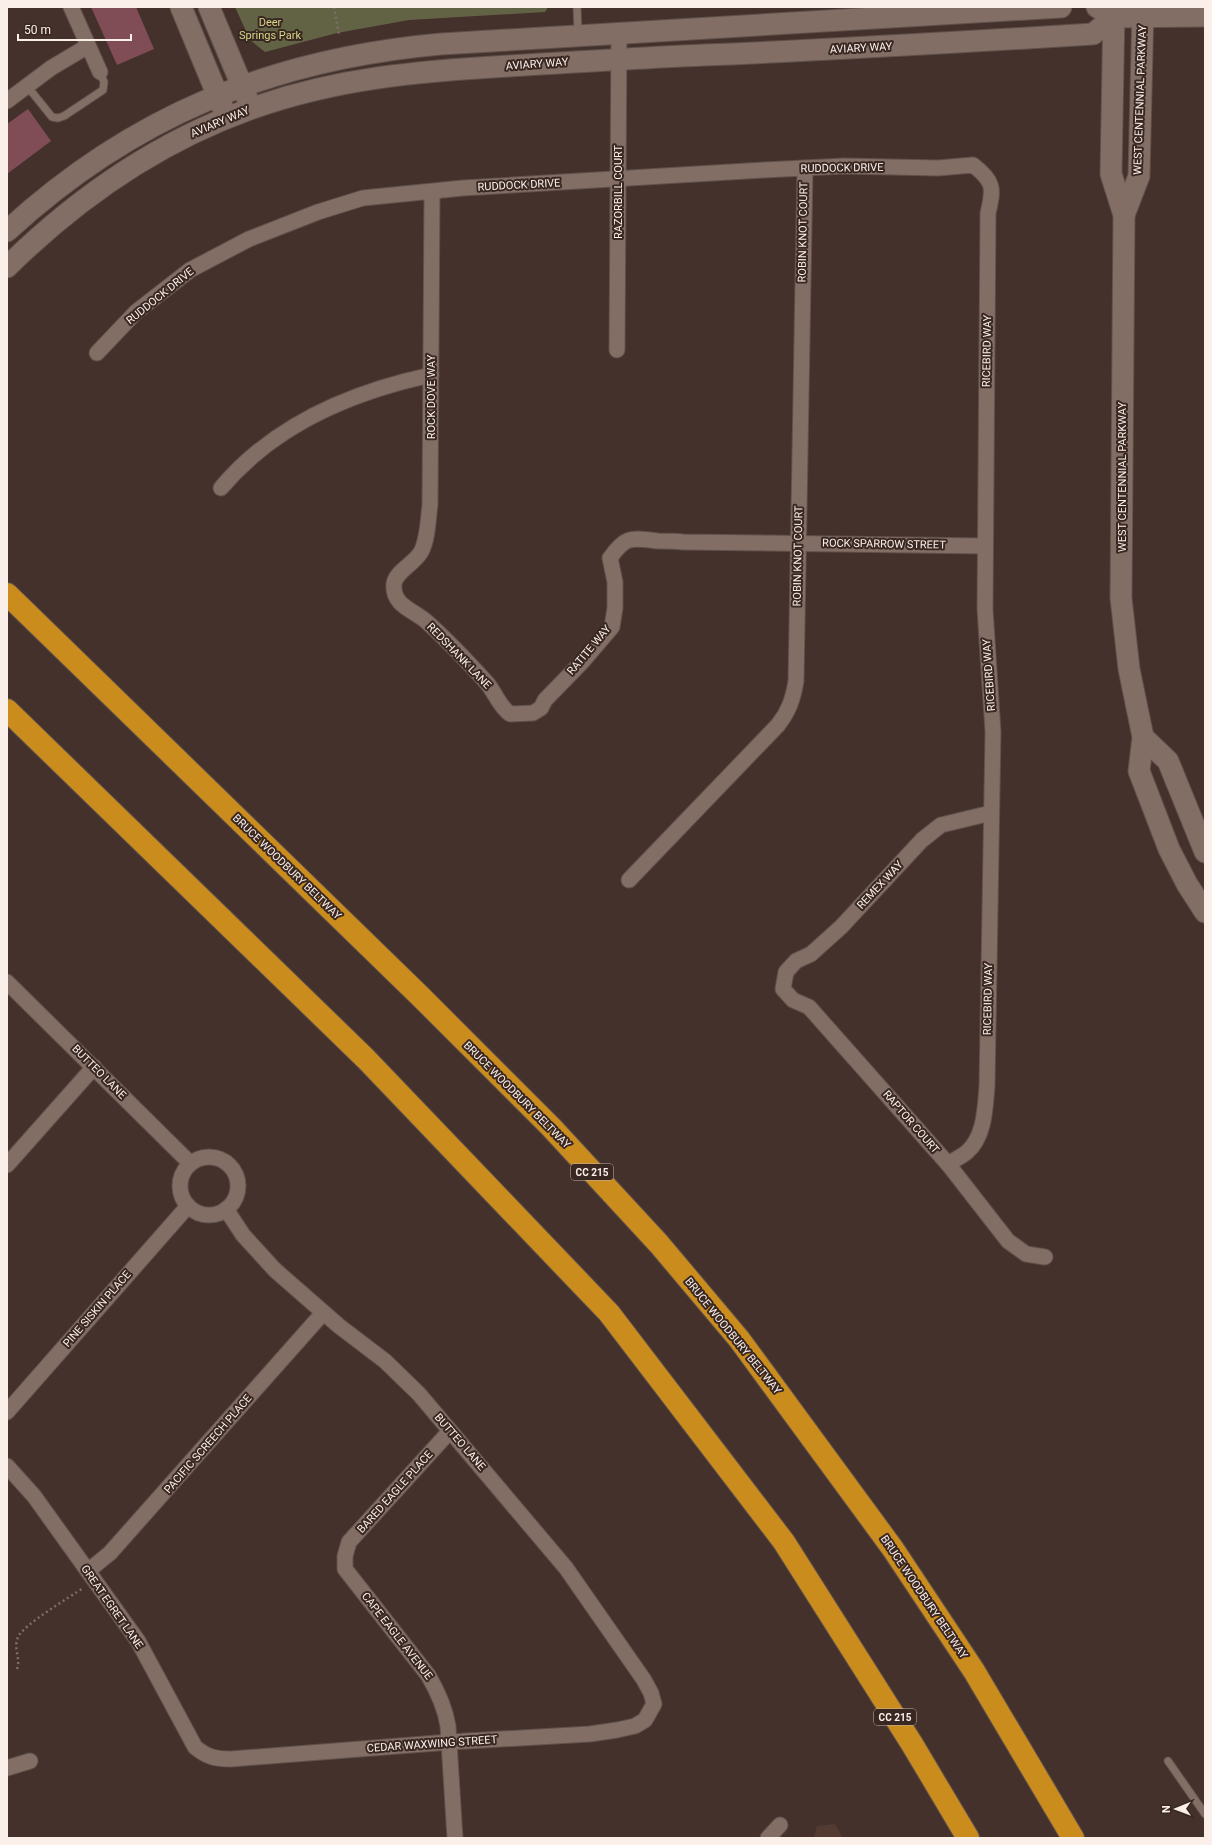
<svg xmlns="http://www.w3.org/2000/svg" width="1212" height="1845" font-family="Roboto,sans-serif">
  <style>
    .built { fill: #533b32 }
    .green { fill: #626345 }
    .building { fill: #804c56 }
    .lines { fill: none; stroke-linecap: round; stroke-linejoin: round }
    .service-casing { stroke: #60514b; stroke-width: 9 }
    .minor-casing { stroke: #60514b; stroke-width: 17 }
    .secondary-casing { stroke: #60514b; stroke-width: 23 }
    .motorway-casing { stroke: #60514b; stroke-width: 24 }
    .path { stroke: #7e6e68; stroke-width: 2.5; stroke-dasharray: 2 3; stroke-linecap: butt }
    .service { stroke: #836e66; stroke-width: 7 }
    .minor { stroke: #836e66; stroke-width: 15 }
    .secondary { stroke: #836e66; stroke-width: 21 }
    .motorway { stroke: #ca8c1d; stroke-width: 22 }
    .labels { text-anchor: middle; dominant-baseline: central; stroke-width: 4; stroke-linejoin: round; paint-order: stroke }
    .shield { fill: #392721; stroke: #c1b3ae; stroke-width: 1 }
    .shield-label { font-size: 10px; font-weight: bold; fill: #fbefea }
    .park-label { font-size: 11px; fill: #d6d788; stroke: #392721 }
    .street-label { font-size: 11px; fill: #fbefea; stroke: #392721 }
  </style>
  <rect width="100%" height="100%" fill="#44312b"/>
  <path class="built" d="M 835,1824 L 843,1838 L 814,1838 L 817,1826 Z"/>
  <path class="green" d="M 235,7 L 548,7 L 545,12 L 409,20 L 337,33 L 265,52 L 250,40 Z"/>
  <g class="building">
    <path d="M 91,7 L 136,7 L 154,49 L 117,65 Z"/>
    <path d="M 28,109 L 51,141 L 7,174 L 7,124 Z"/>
  </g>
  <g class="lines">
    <g class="service-casing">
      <g id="service">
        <path d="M 577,7 L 578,33"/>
        <path d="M 27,86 L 52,117 L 58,118 L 64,116 L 103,90 L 104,82 L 100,72"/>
        <path d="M 1168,1761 L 1205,1814"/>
      </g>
    </g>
    <g class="minor-casing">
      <g id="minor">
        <path d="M 71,7 L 100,72"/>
        <path d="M 7,101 L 51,68 L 88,46"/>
        <path d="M 432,192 L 430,505 C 428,519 428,539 421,552 C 414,564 395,572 394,584 C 392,606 414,610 427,622 C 448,641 468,662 487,683 C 496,694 499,706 510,714 L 533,713 L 541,708 L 545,700 L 583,661 L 612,627 L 615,608 L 615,582 L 610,558 C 626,535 632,538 658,541 C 666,541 674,541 683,542 L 985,546"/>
        <path d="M 617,350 L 619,33"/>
        <path d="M 97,353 L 136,312 L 190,270 L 249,239 L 318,212 L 363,198 L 463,188 L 764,170 L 844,166 L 938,168 L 973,165 C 994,181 994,188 988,213 L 985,609 L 993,732 L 987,1086 C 985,1108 985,1136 967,1152 C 961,1157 954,1160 948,1164"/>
        <path d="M 221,488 C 274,425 351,392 431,375"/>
        <path d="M 991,813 L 941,825 L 922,840 L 841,927 L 811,954 L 796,961 L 786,972 L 783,989 L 793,1000 L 809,1007 L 948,1164 L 1008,1241 L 1026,1254 L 1045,1257"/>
        <path d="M 629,880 L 778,725 C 789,711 793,699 796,681 L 805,168"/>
        <path d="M 7,982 L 190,1163"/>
        <circle cx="209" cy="1186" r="29"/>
        <path d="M 7,1165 L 94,1067"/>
        <path d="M 7,1412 L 188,1206"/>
        <path d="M 450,1431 L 349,1542 L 345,1556 L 345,1569 L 428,1675 C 438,1692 445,1707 448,1726 L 455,1838"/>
        <path d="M 7,1466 L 34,1496 L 138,1641 L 195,1747 C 207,1757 215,1759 231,1759 L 450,1742 L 590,1734 L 617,1730 L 635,1726 L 645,1720 L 654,1704 L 651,1693 L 644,1680 L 566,1568 L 419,1394 L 385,1361 L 339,1326 L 275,1270 L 243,1235 L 226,1209"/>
        <path d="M 88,1571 L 110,1553 L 323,1313"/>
        <path d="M 7,1768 L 30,1761"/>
        <path d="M 768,1838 L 780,1825"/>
      </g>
    </g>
    <g class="secondary-casing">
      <g id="secondary">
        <path d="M 181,7 L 222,106"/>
        <path d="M 209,7 L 247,98"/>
        <path d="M 1097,7 L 1114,17 L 1205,16"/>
        <path d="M 1114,8 L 1111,174 L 1124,215 L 1121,598 L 1129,669 L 1143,737 L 1139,771 L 1169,849 L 1187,884 L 1205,912"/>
        <path d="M 1124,215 L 1139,176 L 1143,7"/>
        <path d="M 7,231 C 132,116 272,59 441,44 L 1061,7"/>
        <path d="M 7,267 C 76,199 158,142 250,109 C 336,78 420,71 509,66 C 574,62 639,58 704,55 C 834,50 964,42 1093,34 L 1114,17"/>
        <path d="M 1143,737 L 1168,761 L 1205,852"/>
      </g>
    </g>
    <g class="motorway-casing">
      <g id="motorway">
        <path d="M 7,594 L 420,996 L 551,1127 L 659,1244 L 739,1339 L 893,1549 L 974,1671 L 1073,1838"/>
        <path d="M 7,710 L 366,1059 L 609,1313 L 784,1542 L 912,1744 L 968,1838"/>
      </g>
    </g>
    <g class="path">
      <path d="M 334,7 L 339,35"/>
      <path d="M 17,1669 C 21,1658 13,1649 18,1637 C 23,1625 70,1597 83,1588"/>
    </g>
    <use href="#service" class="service"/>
    <use href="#minor" class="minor"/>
    <use href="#secondary" class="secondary"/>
    <use href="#motorway" class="motorway"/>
  </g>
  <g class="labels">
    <g class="shield">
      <rect x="571" y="1164" width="42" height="16" rx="3"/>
      <rect x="874" y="1709" width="42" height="16" rx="3"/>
    </g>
    <g class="shield-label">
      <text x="592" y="1172">CC 215</text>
      <text x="895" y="1717">CC 215</text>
    </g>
    <g class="park-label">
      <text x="270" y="22">Deer<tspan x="270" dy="13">Springs Park</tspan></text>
    </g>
    <g class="street-label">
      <text transform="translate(861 48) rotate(-3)">AVIARY WAY</text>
      <text transform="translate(537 64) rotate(-4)">AVIARY WAY</text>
      <text transform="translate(1140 100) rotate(-88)">WEST CENTENNIAL PARKWAY</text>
      <text transform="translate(220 122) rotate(-23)">AVIARY WAY</text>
      <text transform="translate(842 168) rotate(-1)">RUDDOCK DRIVE</text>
      <text transform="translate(519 185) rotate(-3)">RUDDOCK DRIVE</text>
      <text transform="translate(618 192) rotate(-90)">RAZORBILL COURT</text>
      <text transform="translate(803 232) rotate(-89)">ROBIN KNOT COURT</text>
      <text transform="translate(160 296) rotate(-39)">RUDDOCK DRIVE</text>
      <text transform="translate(987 351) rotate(-89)">RICEBIRD WAY</text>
      <text transform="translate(431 397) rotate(-90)">ROCK DOVE WAY</text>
      <text transform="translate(1122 477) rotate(-90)">WEST CENTENNIAL PARKWAY</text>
      <text transform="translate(884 544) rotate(1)">ROCK SPARROW STREET</text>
      <text transform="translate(798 556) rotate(-89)">ROBIN KNOT COURT</text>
      <text transform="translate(589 650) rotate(-50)">RATITE WAY</text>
      <text transform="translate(459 656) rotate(46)">REDSHANK LANE</text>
      <text transform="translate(989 675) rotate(-94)">RICEBIRD WAY</text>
      <text transform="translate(287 867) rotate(44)">BRUCE WOODBURY BELTWAY</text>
      <text transform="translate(880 885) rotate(-47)">REMEX WAY</text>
      <text transform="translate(988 999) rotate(-89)">RICEBIRD WAY</text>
      <text transform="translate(99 1072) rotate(45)">BUTTEO LANE</text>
      <text transform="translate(517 1095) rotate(45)">BRUCE WOODBURY BELTWAY</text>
      <text transform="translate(911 1122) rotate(49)">RAPTOR COURT</text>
      <text transform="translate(97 1309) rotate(-49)">PINE SISKIN PLACE</text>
      <text transform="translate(733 1336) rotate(51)">BRUCE WOODBURY BELTWAY</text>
      <text transform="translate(460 1442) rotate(49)">BUTTEO LANE</text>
      <text transform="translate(208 1444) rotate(-49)">PACIFIC SCREECH PLACE</text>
      <text transform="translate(395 1492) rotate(-48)">BARED EAGLE PLACE</text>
      <text transform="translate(924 1597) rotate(56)">BRUCE WOODBURY BELTWAY</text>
      <text transform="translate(112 1607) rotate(55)">GREAT EGRET LANE</text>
      <text transform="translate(397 1636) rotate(52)">CAPE EAGLE AVENUE</text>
      <text transform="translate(432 1744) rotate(-4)">CEDAR WAXWING STREET</text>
    </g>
  </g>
  <rect width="1212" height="1845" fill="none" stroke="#fbefea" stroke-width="16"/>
  <g transform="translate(1176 1809) rotate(269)" stroke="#392721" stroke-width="3" paint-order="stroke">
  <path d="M0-3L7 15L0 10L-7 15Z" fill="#fbefea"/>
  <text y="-6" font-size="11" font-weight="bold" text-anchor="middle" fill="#fbefea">N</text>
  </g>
  <path d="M18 34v6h113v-6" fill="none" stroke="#fbefea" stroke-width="2"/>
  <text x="24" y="34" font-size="12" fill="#fbefea" stroke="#392721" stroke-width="3" paint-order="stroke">50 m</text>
</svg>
